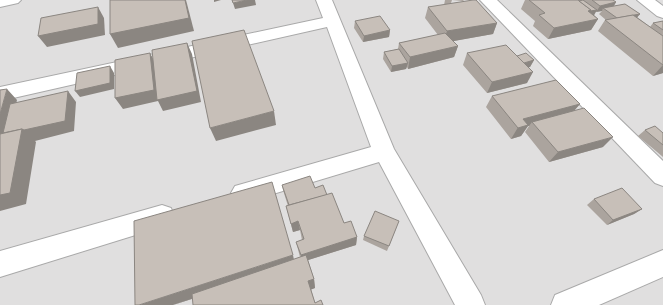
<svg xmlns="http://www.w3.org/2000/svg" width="663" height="305" font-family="'IBM Plex Sans',sans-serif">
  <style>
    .residential { fill: #e0dfdf }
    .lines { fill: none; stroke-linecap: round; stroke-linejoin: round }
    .street-casing { stroke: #a9a9a9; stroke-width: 2 }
    .street { fill: #fff; fill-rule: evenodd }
    .wall { fill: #aba49e }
    .shaded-wall { fill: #8b8681 }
    .building { fill: #c7bfb8; stroke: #8b8681 }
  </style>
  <rect width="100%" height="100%" fill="#f2efe9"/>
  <rect class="residential" x="0" y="0" width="663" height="305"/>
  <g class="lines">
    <g class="street-casing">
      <g id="street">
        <path d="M 0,0 L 21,0 L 18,3 L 0,7 Z"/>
        <path d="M 316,0 L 332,0 L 394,149 L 481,295 L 485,305 L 455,305 L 379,162 L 243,203 L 235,200 L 231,193 L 235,186 L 371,147 L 327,27 L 0,101 L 0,87 L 323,18 Z"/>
        <path d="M 480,0 L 497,0 L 663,161 L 663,186 L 655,183 Z"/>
        <path d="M 637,0 L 655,0 L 663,6 L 663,18 L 657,16 Z"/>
        <path d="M 162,205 L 171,208 L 174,216 L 171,224 L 0,277 L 0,251 Z"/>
        <path d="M 663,250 L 663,277 L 599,305 L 551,305 L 555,295 Z"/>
      </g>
    </g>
    <use href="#street" class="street"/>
  </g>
  <g class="wall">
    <path d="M 445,0 L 464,0 L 463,1 L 452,0 L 451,3 L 497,23 L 493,34 L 453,41 L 458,46 L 454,57 L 408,69 L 407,67 L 406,69 L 391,72 L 383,59 L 384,52 L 398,49 L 399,43 L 438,35 L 425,18 L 428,7 L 444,5 Z"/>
    <path d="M 525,0 L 613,0 L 616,2 L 614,6 L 640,14 L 637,17 L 650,27 L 653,23 L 663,21 L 663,73 L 653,76 L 598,31 L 605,20 L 606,20 L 599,14 L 602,11 L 595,12 L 594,15 L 598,19 L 591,30 L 548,39 L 533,26 L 535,21 L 521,9 Z"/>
    <path d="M 355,21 L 390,30 L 389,37 L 363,42 L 354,28 Z"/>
    <path d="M 467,53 L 517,56 L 534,60 L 530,67 L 529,67 L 527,83 L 487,93 L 463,65 Z"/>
    <path d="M 492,96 L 580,104 L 574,111 L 603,147 L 549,162 L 525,132 L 529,126 L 528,126 L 521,136 L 511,139 L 486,107 Z"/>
    <path d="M 645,130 L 663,133 L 663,157 L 638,136 Z"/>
    <path d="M 282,185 L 315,188 L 327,195 L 344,223 L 357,237 L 356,245 L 308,260 L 314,279 L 315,288 L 311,289 L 315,303 L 323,305 L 192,299 L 173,305 L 300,257 L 296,242 L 302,240 L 300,230 L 293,232 L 286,206 L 288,206 L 283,190 Z"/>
    <path d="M 594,199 L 642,209 L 634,214 L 607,225 L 587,205 Z"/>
    <path d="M 397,226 L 387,251 L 363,240 L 364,236 Z"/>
  </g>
  <g class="shaded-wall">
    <path d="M 185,0 L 186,0 L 194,31 L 118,48 L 110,34 Z"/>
    <path d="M 214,0 L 221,0 L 214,2 Z"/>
    <path d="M 247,0 L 255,0 L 256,5 L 235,9 L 233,3 Z"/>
    <path d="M 616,2 L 612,9 L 603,8 L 602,11 L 596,12 L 600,6 Z"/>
    <path d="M 98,7 L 104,18 L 105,35 L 47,47 L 38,36 Z"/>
    <path d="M 597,10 L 593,17 L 588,11 Z"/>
    <path d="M 640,14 L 635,20 L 617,18 Z"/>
    <path d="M 598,19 L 591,30 L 548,39 L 554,28 Z"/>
    <path d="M 497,23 L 493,34 L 443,43 L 447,31 Z"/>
    <path d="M 390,30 L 389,37 L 363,42 L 364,36 Z"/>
    <path d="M 187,43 L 192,54 L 201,102 L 163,111 L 158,101 L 123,109 L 115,98 L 150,53 L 156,64 Z"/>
    <path d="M 458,46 L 454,57 L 408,69 L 410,57 Z"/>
    <path d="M 534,60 L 530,67 L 518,70 L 522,64 Z"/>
    <path d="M 408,63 L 406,69 L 391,72 L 392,66 Z"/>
    <path d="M 663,65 L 663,73 L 653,76 Z"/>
    <path d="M 110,66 L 114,73 L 114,89 L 80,97 L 75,91 Z"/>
    <path d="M 533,72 L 527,83 L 487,93 L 492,82 Z"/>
    <path d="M 7,89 L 17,100 L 9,134 L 68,91 L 76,102 L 74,131 L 35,141 L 36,142 L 26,204 L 0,211 L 0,114 Z"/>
    <path d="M 580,104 L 571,114 L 532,122 L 529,126 L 528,126 L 521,136 L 511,139 L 523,119 Z"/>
    <path d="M 274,111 L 276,125 L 216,141 L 210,128 Z"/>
    <path d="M 613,137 L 603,147 L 549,162 L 558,152 Z"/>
    <path d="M 642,209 L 634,214 L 607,225 L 613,220 Z"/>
    <path d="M 298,221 L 300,230 L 293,232 L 291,224 Z"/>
    <path d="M 357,237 L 356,245 L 302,262 L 301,255 Z"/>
    <path d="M 293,255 L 295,265 L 173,305 L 139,305 Z"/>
    <path d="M 314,279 L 315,288 L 310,290 L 308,281 Z"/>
  </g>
  <g class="building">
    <path d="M 110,0 L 185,0 L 189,18 L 110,34 Z"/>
    <path d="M 232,0 L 247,0 L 233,3 Z"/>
    <path d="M 473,0 L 476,0 L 497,23 L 447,31 L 428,7 Z"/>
    <path d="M 529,0 L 578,0 L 591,10 L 588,11 L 598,19 L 554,28 L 539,15 L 545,13 Z"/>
    <path d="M 583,0 L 597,10 L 590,11 L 591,10 L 579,1 Z"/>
    <path d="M 592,0 L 613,0 L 616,2 L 600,6 Z"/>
    <path d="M 625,4 L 640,14 L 617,18 L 603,8 Z"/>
    <path d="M 98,7 L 98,24 L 38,36 L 41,18 Z"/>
    <path d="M 633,15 L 663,36 L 663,65 L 605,20 Z"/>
    <path d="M 380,16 L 390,30 L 364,36 L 355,21 Z"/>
    <path d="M 663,21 L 663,30 L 653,23 Z"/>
    <path d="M 244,30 L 274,111 L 210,128 L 192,41 Z"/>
    <path d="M 445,33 L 458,46 L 410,57 L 399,43 Z"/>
    <path d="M 187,43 L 197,91 L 157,100 L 152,50 Z"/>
    <path d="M 506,45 L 533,72 L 492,82 L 467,53 Z"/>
    <path d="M 399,49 L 408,63 L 392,66 L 384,52 Z"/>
    <path d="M 150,53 L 154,90 L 115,98 L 115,60 Z"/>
    <path d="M 526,53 L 534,60 L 524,63 L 517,56 Z"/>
    <path d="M 110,66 L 110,83 L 75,91 L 77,73 Z"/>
    <path d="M 556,80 L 580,104 L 523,119 L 528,125 L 518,128 L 492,96 Z"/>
    <path d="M 7,89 L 0,114 L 0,90 Z"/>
    <path d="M 68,91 L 65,121 L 24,130 L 22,129 L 3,133 L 10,104 Z"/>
    <path d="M 584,108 L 613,137 L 558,152 L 532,122 Z"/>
    <path d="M 655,126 L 663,133 L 663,145 L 645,130 Z"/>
    <path d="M 22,129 L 10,193 L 0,195 L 0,134 Z"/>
    <path d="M 310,176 L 315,188 L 323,185 L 327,195 L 289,205 L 282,185 Z"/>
    <path d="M 272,182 L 293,255 L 139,305 L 135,305 L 134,221 Z"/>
    <path d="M 622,188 L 642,209 L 613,220 L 594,199 Z"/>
    <path d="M 332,193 L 344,223 L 351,221 L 357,237 L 301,255 L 296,242 L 304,239 L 298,221 L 291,224 L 286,206 Z"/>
    <path d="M 375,211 L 399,221 L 389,246 L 364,236 Z"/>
    <path d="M 306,255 L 314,279 L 308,281 L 315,303 L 321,300 L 323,305 L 193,305 L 192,294 Z"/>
  </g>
</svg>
